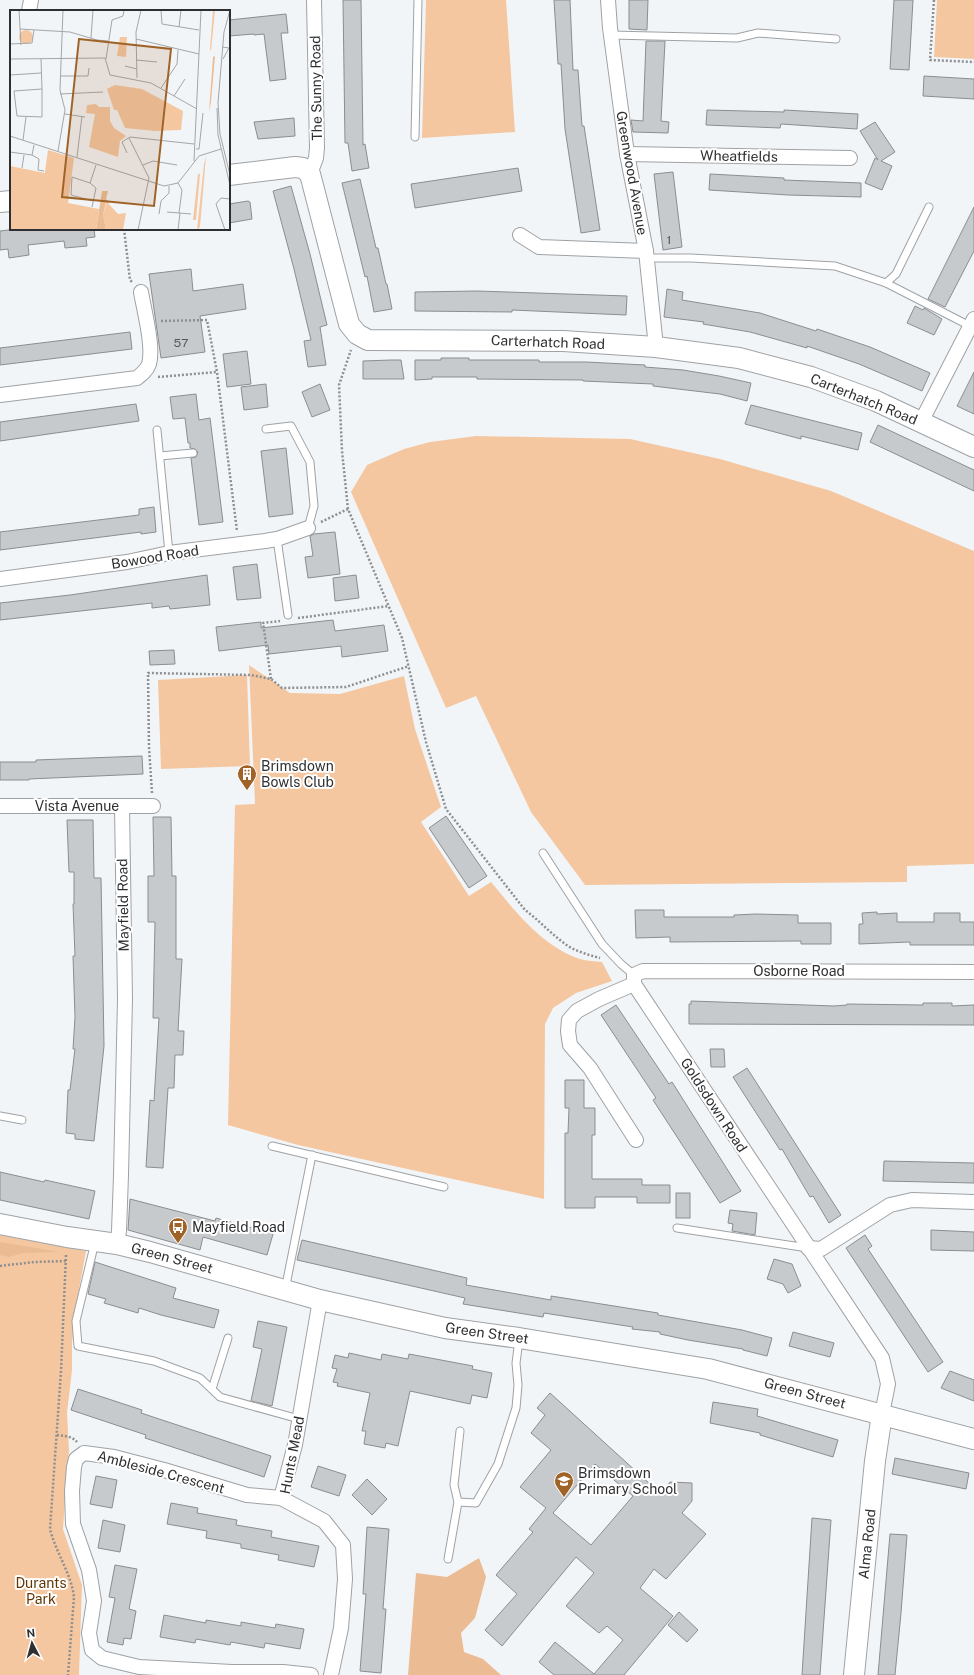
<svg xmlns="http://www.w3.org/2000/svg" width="974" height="1675" viewBox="0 0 974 1675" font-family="'Public Sans',sans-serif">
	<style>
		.green { fill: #f4c7a1 }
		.forest { fill: #ebbc93 }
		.building { fill: #c7cacd; stroke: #8b8d90; fill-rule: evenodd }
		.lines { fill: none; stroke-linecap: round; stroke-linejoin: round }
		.lane-casing { stroke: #9fa2a5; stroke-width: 9 }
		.street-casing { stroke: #9fa2a5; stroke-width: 16 }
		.secondary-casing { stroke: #9fa2a5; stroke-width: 22 }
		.path { stroke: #8d8f91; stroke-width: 2.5; stroke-dasharray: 2 2; stroke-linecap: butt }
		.lane { stroke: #fff; stroke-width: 7 }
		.street { stroke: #fff; stroke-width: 14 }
		.secondary { stroke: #fff; stroke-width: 20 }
		.labels { text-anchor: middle; stroke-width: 4; stroke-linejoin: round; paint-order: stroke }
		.number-label { font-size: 12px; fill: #545658 }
		.street-label { font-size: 14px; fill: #2e2f31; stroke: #fff }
		.poi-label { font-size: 14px; fill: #2e2f31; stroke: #fff; text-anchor: start }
		.park-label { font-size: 14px; fill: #633705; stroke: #fff }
		.inset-road { fill: none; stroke: #a4a6a8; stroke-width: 1 }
		.view { fill: #a06327; fill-opacity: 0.15; stroke: #a06327; stroke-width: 2 }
		.inset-edge { fill: none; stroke: #2e2f31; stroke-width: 2 }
	</style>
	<rect width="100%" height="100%" fill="#f2f5f8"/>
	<g class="green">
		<path d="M426 0H506L515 132 422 138Z"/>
		<path d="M937 0H974V59L934 57Z"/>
		<path d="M476 436 630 439 720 459 831 491 974 551V864L907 866V882L585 885 531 812 476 696 446 708 351 492 367 465 404 449 430 442Z"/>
		<path d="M249 665 290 693 340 694 404 676 415 729 441 807 421 822 469 896 491 882C516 912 542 946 580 959 587 961 595 961 602 962L612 981 576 993 553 1008 545 1024 544 1199 298 1145 228 1125 235 805 255 804Z"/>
		<path d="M247 675 250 766 161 769 158 680Z"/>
		<path d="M0 1235 86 1251 75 1311 72 1344V1370L67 1413 69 1450 63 1529 82 1585 79 1675H0Z"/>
	</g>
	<g class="forest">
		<path d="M0 1242 60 1252 23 1253 9 1257 0 1255Z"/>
		<path d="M479 1558 486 1577 475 1618 461 1633 464 1652 483 1659 501 1675H408L416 1573 447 1577Z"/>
	</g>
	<g class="building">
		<path d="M343 0H361L363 145 365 144 369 168 352 171 348 143H345Z"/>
		<path d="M554 0H570L573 70H578L582 126H584L600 230 581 233 565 129 561 64H558Z"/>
		<path d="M629 0H648L647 30 629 29Z"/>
		<path d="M894 0H913L909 70 890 69Z"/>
		<path d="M286 14 288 33H281L286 79 270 81 264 34 254 35V34L229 36V20Z"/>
		<path d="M646 41H665L661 121 669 122 668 133 633 132 631 120 643 121Z"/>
		<path d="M924 76 974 79V99L923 96Z"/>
		<path d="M707 110 784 112V110L858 114 857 129 781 124 780 128 706 125Z"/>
		<path d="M294 118 295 136 258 139 254 122Z"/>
		<path d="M875 122 895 152 881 161 892 166 882 190 865 183 875 158 878 160 860 131Z"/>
		<path d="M518 168 522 191 415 208 411 184Z"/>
		<path d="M673 172 682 247 663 250 654 174Z"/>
		<path d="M710 174 784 178V180L861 183V197L788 195 709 190Z"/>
		<path d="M360 179 376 248H378L386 284H387L392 309 374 312 367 276 365 277 342 183Z"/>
		<path d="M291 186 310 254 327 325 320 327 326 365 308 367 304 341 311 340 294 269 273 191Z"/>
		<path d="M248 201 250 202 252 219 229 223V204Z"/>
		<path d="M974 207V251L945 307 928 299Z"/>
		<path d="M16 229H94L95 237 86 238 87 246 65 248 64 241 28 245 29 255 9 258 8 249 0 250V231Z"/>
		<path d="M191 269 193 291 243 284 246 309 200 316 205 352 161 358 149 274Z"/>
		<path d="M667 289 683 292 682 300 760 313 816 331 817 329 870 347 930 373 922 391 859 364 807 346V348L750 332 703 324 704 322 664 317Z"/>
		<path d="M477 291 627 296 626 315 512 310V312L415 311V292Z"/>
		<path d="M915 306 923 310 924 308 942 319 934 335 907 323Z"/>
		<path d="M130 332 132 349 0 365V348Z"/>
		<path d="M247 351 251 384 227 387 223 354Z"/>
		<path d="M441 358H469V360H539V362H586L645 365V367L683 370 719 376 751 383 747 401 720 394 653 386V384L583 381V380L477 379V377H432V379L415 380V360H441Z"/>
		<path d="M391 360H401L404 379H363V361Z"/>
		<path d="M974 372V414L957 406Z"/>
		<path d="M266 384 268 407 244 410 241 387Z"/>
		<path d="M320 384 330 410 312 417 302 392Z"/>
		<path d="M196 394 199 420 210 418 223 522 199 525 191 458 196 457 198 452 195 449 190 448V443H188L185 418 173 419 170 397Z"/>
		<path d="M136 404 139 421 0 441V422Z"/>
		<path d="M751 405 862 433 858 450 801 436V439L745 424Z"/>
		<path d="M878 425 974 470V491L870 442Z"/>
		<path d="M286 448 293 514 269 517 261 451Z"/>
		<path d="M154 507 156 532 141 534V532L0 550V532L139 515V509Z"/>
		<path d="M335 532 340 574 308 578 305 557 313 556 310 536 314 534Z"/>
		<path d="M257 564 261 598 237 600 233 567Z"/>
		<path d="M207 575 210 605 170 609 169 606 152 608V603L0 620V603L70 595Z"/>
		<path d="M356 575 359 598 335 601 333 578Z"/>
		<path d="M333 620 335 631 384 625 388 651 342 657 341 646 269 654 268 645 219 651 216 627 261 622V628Z"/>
		<path d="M174 650 175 664 150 665 149 651Z"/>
		<path d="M142 756 143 774 29 779V780H0V762H36V760Z"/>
		<path d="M446 816 487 876 469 888 429 828Z"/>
		<path d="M153 817H171L172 876H176V959H182L178 1031H184L183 1055H175L174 1088H168L163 1168 146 1167 150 1100 154 1101 159 1018H153L155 922H148V876H154Z"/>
		<path d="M67 820H93L94 878H101L104 1046 94 1141 75 1139V1134L66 1133 68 1090H70L75 1049H73L75 1017 73 956H75L73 904H74V872H69Z"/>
		<path d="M635 910H664V917H734V915L756 914 798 915V923H831V944H801V941L670 942V937L636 938Z"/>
		<path d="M877 912V914L897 913V922H934V913H960V922H974V945H910V942L859 944V924H863L862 913Z"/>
		<path d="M691 1001 834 1006 847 1005V1004L923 1005V1003H952V1006L974 1005V1025L689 1024V1004H691Z"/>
		<path d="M616 1005 669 1084 672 1082 741 1191 720 1203 653 1100 656 1098 601 1015Z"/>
		<path d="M710 1049H724L725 1067H711Z"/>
		<path d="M747 1068 841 1215 829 1223 813 1196 810 1197 782 1149 780 1150 733 1077Z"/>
		<path d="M565 1080H584V1108H595V1135H592V1179H642V1185H670V1203H637V1197H595V1208H565V1133H568L569 1108H565Z"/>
		<path d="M884 1161 974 1163V1183L883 1181Z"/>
		<path d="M0 1172 44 1182 45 1180 95 1191 89 1219 0 1200Z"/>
		<rect x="676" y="1193" width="14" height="25"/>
		<path d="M130 1199 215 1221 216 1218 273 1234 267 1255 203 1237 200 1250 128 1230Z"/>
		<path d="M730 1210 757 1213 755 1235 732 1231 733 1224 728 1223Z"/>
		<path d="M931 1230 974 1232V1251L931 1250Z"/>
		<path d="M865 1235 872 1246 868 1249 943 1362 928 1372 846 1248Z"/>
		<path d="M302 1240 467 1278 466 1285 551 1300V1296L658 1313V1315L742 1330 772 1338 767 1356 743 1350V1349L688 1340 660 1334V1332L632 1329 633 1327 544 1313 543 1317 463 1304 465 1298 297 1260Z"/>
		<path d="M774 1259 792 1264 801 1286 788 1293 783 1284 767 1279Z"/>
		<path d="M95 1262 176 1288 173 1298 219 1310 214 1328 161 1315 139 1308 138 1313 104 1303 106 1299 88 1294Z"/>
		<path d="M258 1321 287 1327 272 1406 251 1401 262 1349 253 1347Z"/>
		<path d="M793 1332 834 1343 830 1357 789 1346Z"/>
		<path d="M349 1353 381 1360 382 1354 408 1359 409 1354 473 1366 472 1369 492 1373 487 1398 472 1395 470 1404 410 1391 398 1446 386 1443 385 1448 364 1444 366 1431H362L370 1393 337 1386 338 1383 333 1382 337 1369 332 1368 335 1355 348 1358Z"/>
		<path d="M950 1371 974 1380V1401L941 1388Z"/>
		<path d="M78 1389 142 1410 141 1413 271 1456 264 1477 145 1438 146 1435 71 1410Z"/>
		<path d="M550 1393 661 1494 670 1482 692 1483V1501L682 1513 706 1534 666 1579 654 1569 640 1588 673 1616 624 1675H554L539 1662 555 1642 594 1674 623 1640 607 1626 599 1633 566 1606 594 1573 576 1557 502 1646 485 1630 517 1594 496 1575 533 1532 529 1529 546 1508 520 1487 551 1450 531 1433 545 1415 537 1408ZM595 1464 633 1496 591 1545 553 1513Z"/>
		<path d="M713 1402 758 1409 757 1416 838 1440 833 1457 760 1435V1433L710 1423Z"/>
		<path d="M895 1458 969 1473 966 1489 892 1474Z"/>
		<path d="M318 1466 346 1475 339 1496 311 1487Z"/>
		<path d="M96 1476 117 1480 112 1508 90 1504Z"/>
		<path d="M367 1479 387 1499 372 1515 352 1495Z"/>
		<path d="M171 1503 198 1508 197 1513 237 1520 236 1525 272 1531 271 1537 319 1546 314 1567 278 1560 279 1555 241 1548V1544L206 1538 207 1531 167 1524Z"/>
		<path d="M812 1518 831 1520 820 1675H802Z"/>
		<path d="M103 1520 125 1525 120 1552 98 1548Z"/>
		<path d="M367 1527 389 1529 383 1609H386L381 1673 360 1671 366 1594H363Z"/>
		<path d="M890 1534 907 1535 901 1613 895 1675H878Z"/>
		<path d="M115 1565 137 1569 129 1609 136 1611 131 1639 124 1638 123 1645 107 1642 115 1598 109 1597Z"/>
		<path d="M679 1612 698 1630 687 1642 668 1625Z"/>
		<path d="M164 1615 206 1623V1620L241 1626V1622L275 1628 276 1624 304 1629 300 1649 265 1643 264 1648 231 1642 230 1645 196 1639 195 1643 160 1637Z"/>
	</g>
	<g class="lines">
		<defs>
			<g id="lane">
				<path d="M611 35 737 38 758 33 836 39"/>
				<path d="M415 137 418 0"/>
				<path d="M646 258H691L835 266 886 283 972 327"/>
				<path d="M886 283 896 274 929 207"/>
				<path d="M266 429 291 426 310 462 314 506 308 528"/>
				<path d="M157 430 169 553"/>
				<path d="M160 456 193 453"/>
				<path d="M277 539 288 615"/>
				<path d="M543 853 602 944 621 964 634 975"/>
				<path d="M0 1116 22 1120"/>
				<path d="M272 1146 444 1187"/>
				<path d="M677 1228 808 1248"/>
				<path d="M95 1242 76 1321 78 1346 154 1361 200 1378 220 1397 299 1419"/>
				<path d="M285 1290 312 1155"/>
				<path d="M212 1389 228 1338"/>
				<path d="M458 1502 476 1503 498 1464 516 1408 518 1385 516 1363 519 1340"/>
				<path d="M448 1559 458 1502 454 1485 460 1431"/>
			</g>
			<g id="street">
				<path d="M608 0 610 28 627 154 646 251 656 347"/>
				<path d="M29 11 31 0"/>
				<path d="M627 154 850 158"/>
				<path d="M310 174 316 158 317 148 314 0"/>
				<path d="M520 235 539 247 646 251"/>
				<path d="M0 395 137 378C142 374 147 370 149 364 154 347 144 310 141 292"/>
				<path d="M921 422 974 319"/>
				<path d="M0 579 127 562 169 553 265 541 277 539 308 528"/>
				<path d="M0 806H153"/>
				<path d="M634 984 882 1358 888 1384 882 1414"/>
				<path d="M634 984V975L643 971 974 972"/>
				<path d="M634 984 599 999 577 1011 569 1020 568 1031 570 1045 590 1068 636 1140"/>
				<path d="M117 1244 119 1231 121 1175 125 999 122 806"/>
				<path d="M808 1248 821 1249 890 1205 912 1200 974 1202"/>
				<path d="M320 1300 295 1445 281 1498 324 1521 343 1545 345 1579 341 1628 331 1675"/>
				<path d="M281 1498 247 1495 164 1470 114 1457 84 1453 76 1459 74 1467 72 1491 73 1524 89 1570 94 1601 89 1633 92 1650 102 1658 139 1667 232 1672H283L311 1675"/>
			</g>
			<g id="secondary">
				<path d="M229 175 295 167 303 168 310 174 349 324 357 334 368 340 563 341 656 347 739 358 811 377 876 401 974 447"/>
				<path d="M0 202 11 201"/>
				<path d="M0 1224 67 1237 117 1244 150 1252 320 1300 445 1328 519 1338 708 1369 974 1439"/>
				<path d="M854 1675 875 1461 882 1414"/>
			</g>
		</defs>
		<use href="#lane" class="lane-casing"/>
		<use href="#street" class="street-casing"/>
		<use href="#secondary" class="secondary-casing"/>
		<g class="path">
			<path d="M934 0 930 60 974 62"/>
			<path d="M124 229 130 280 133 283"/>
			<path d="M161 321 207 320 217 372 237 531"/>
			<path d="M158 377 217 372"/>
			<path d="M348 509 342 451 339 385 351 350"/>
			<path d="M321 522 348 509 402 638 426 742 446 809 525 910C540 921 553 936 568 946 578 952 589 955 600 958"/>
			<path d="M298 618 389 606"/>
			<path d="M271 679 263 623 280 621"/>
			<path d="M152 793 149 747 148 673 251 675 271 679 282 688 346 687 409 666"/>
			<path d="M66 1255 61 1371 50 1529C56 1553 71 1573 74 1597L68 1675"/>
			<path d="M0 1266 34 1262 66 1261"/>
			<path d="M57 1435C64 1436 72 1436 77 1442"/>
		</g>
		<use href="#lane" class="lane"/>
		<use href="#street" class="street"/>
		<use href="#secondary" class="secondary"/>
	</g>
	<defs>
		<symbol id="building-pin" viewBox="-11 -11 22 30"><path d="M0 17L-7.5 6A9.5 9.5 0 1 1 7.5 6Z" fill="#a06327" stroke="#fff"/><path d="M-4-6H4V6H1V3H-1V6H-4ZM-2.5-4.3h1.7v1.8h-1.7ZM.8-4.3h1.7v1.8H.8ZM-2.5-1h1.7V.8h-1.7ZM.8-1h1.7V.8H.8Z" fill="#fff"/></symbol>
		<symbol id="bus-pin" viewBox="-11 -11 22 30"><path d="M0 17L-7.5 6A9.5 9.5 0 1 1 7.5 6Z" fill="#a06327" stroke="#fff"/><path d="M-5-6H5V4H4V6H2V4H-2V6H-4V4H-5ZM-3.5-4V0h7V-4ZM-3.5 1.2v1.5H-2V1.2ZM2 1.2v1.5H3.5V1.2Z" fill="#fff"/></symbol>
		<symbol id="school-pin" viewBox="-11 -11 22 30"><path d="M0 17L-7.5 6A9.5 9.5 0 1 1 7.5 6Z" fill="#a06327" stroke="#fff"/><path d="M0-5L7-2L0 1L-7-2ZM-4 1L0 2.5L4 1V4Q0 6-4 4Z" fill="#fff"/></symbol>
	</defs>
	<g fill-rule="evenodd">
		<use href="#building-pin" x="236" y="763" width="22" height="30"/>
		<use href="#bus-pin" x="167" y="1216" width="22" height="30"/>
		<use href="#school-pin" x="553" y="1470" width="22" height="30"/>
	</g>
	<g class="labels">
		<g class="number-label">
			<text x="669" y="244">1</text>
			<text x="181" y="347">57</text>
		</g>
		<g class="street-label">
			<text transform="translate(316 88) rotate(-91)" y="5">The Sunny Road</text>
			<text transform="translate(739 156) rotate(1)" y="5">Wheatfields</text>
			<text transform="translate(632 173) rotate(80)" y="5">Greenwood Avenue</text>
			<text transform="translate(548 342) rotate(2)" y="5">Carterhatch Road</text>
			<text transform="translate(864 399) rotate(22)" y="5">Carterhatch Road</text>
			<text transform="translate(155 557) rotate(-9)" y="5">Bowood Road</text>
			<text x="77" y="811">Vista Avenue</text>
			<text transform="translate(123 905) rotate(-91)" y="5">Mayfield Road</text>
			<text x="799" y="976">Osborne Road</text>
			<text transform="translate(714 1105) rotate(57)" y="5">Goldsdown Road</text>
			<text transform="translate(172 1258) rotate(15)" y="5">Green Street</text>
			<text transform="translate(487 1333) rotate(8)" y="5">Green Street</text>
			<text transform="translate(805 1393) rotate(15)" y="5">Green Street</text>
			<text transform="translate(292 1455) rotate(-79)" y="5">Hunts Mead</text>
			<text transform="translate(161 1472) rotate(15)" y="5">Ambleside Crescent</text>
			<text transform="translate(867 1544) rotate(-84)" y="5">Alma Road</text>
		</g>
		<g class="poi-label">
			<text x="261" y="771">Brimsdown<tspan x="261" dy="16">Bowls Club</tspan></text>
			<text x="192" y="1232">Mayfield Road</text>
			<text x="578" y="1478">Brimsdown<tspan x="578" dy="16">Primary School</tspan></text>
		</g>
		<g class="park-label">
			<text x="41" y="1588">Durants<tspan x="41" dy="16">Park</tspan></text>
		</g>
	</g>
	<g transform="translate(10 10)">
		<rect width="220" height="220" fill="#f2f5f8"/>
		<path d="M203 0H205L201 41 200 39ZM9 27a7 7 0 1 1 14 0a7 7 0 1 1-14 0ZM110 27H117L116 47 107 46ZM105 75 132 79 173 101 171 120 145 121 115 118 107 100H104L97 79ZM86 94 89 97H100V111L104 118 116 126 110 131 108 147 79 137 85 104 76 103 77 95ZM38 140 64 148 58 193 89 199 86 220H0V156L35 163 34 169ZM196 146 190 217 187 220 194 154ZM188 164H190L186 210H183ZM97 192 108 204 116 203 113 220H96L93 204Z" fill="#f4c7a1"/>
		<path d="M205 46 201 92 199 102 203 47ZM92 181H98L96 189 100 193H96L93 204 96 220H86Z" fill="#ebbc93"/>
		<path class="inset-road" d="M9 0 11 35M151 0 152 14 189 20M220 0 214 22 208 93 210 124 220 165M169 17 171 0M10 19 60 22 87 30 98 31M81 28 83 0M126 29 189 44M0 34 22 33 24 20M212 37 219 38 213 49M0 49 95 48 100 65 141 73 187 99M31 49 32 79V107L7 106 4 81 32 79M96 49 102 10 113 6 114 0M126 50 147 52M115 56 127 59M0 65 31 63M50 66H78L79 58M127 68 126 22 131 0M151 78 167 54 168 40M50 84 93 82M164 86 175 69M207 98 208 125 220 175M55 104 75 107M0 126 154 176 168 173 189 146 211 139M119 128 139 168 128 220M13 130 16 107M186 139H189L193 103M48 141 55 100 50 80 53 0M0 142 22 145 24 135M117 143 112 132 120 127 184 134M22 145 29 149 28 160 34 161M67 147 72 106M184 151 191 0M133 155 143 151 167 155M12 158 14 145M80 173 62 167 61 185 83 191M168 173 172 180 169 203M82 197 86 178 80 173 86 155M157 202 181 204M149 204 151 191 159 183V176M168 220 170 203M215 220 206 194 211 188 220 189"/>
		<path class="view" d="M69 29 161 39 144 196 52 187Z"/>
		<rect width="220" height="220" class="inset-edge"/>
	</g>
	<g transform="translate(32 1643) rotate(354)" stroke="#ffffff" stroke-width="3" paint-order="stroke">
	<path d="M0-3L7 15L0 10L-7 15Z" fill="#2e2f31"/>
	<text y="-6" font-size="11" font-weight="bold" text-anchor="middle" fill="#2e2f31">N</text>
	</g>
</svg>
